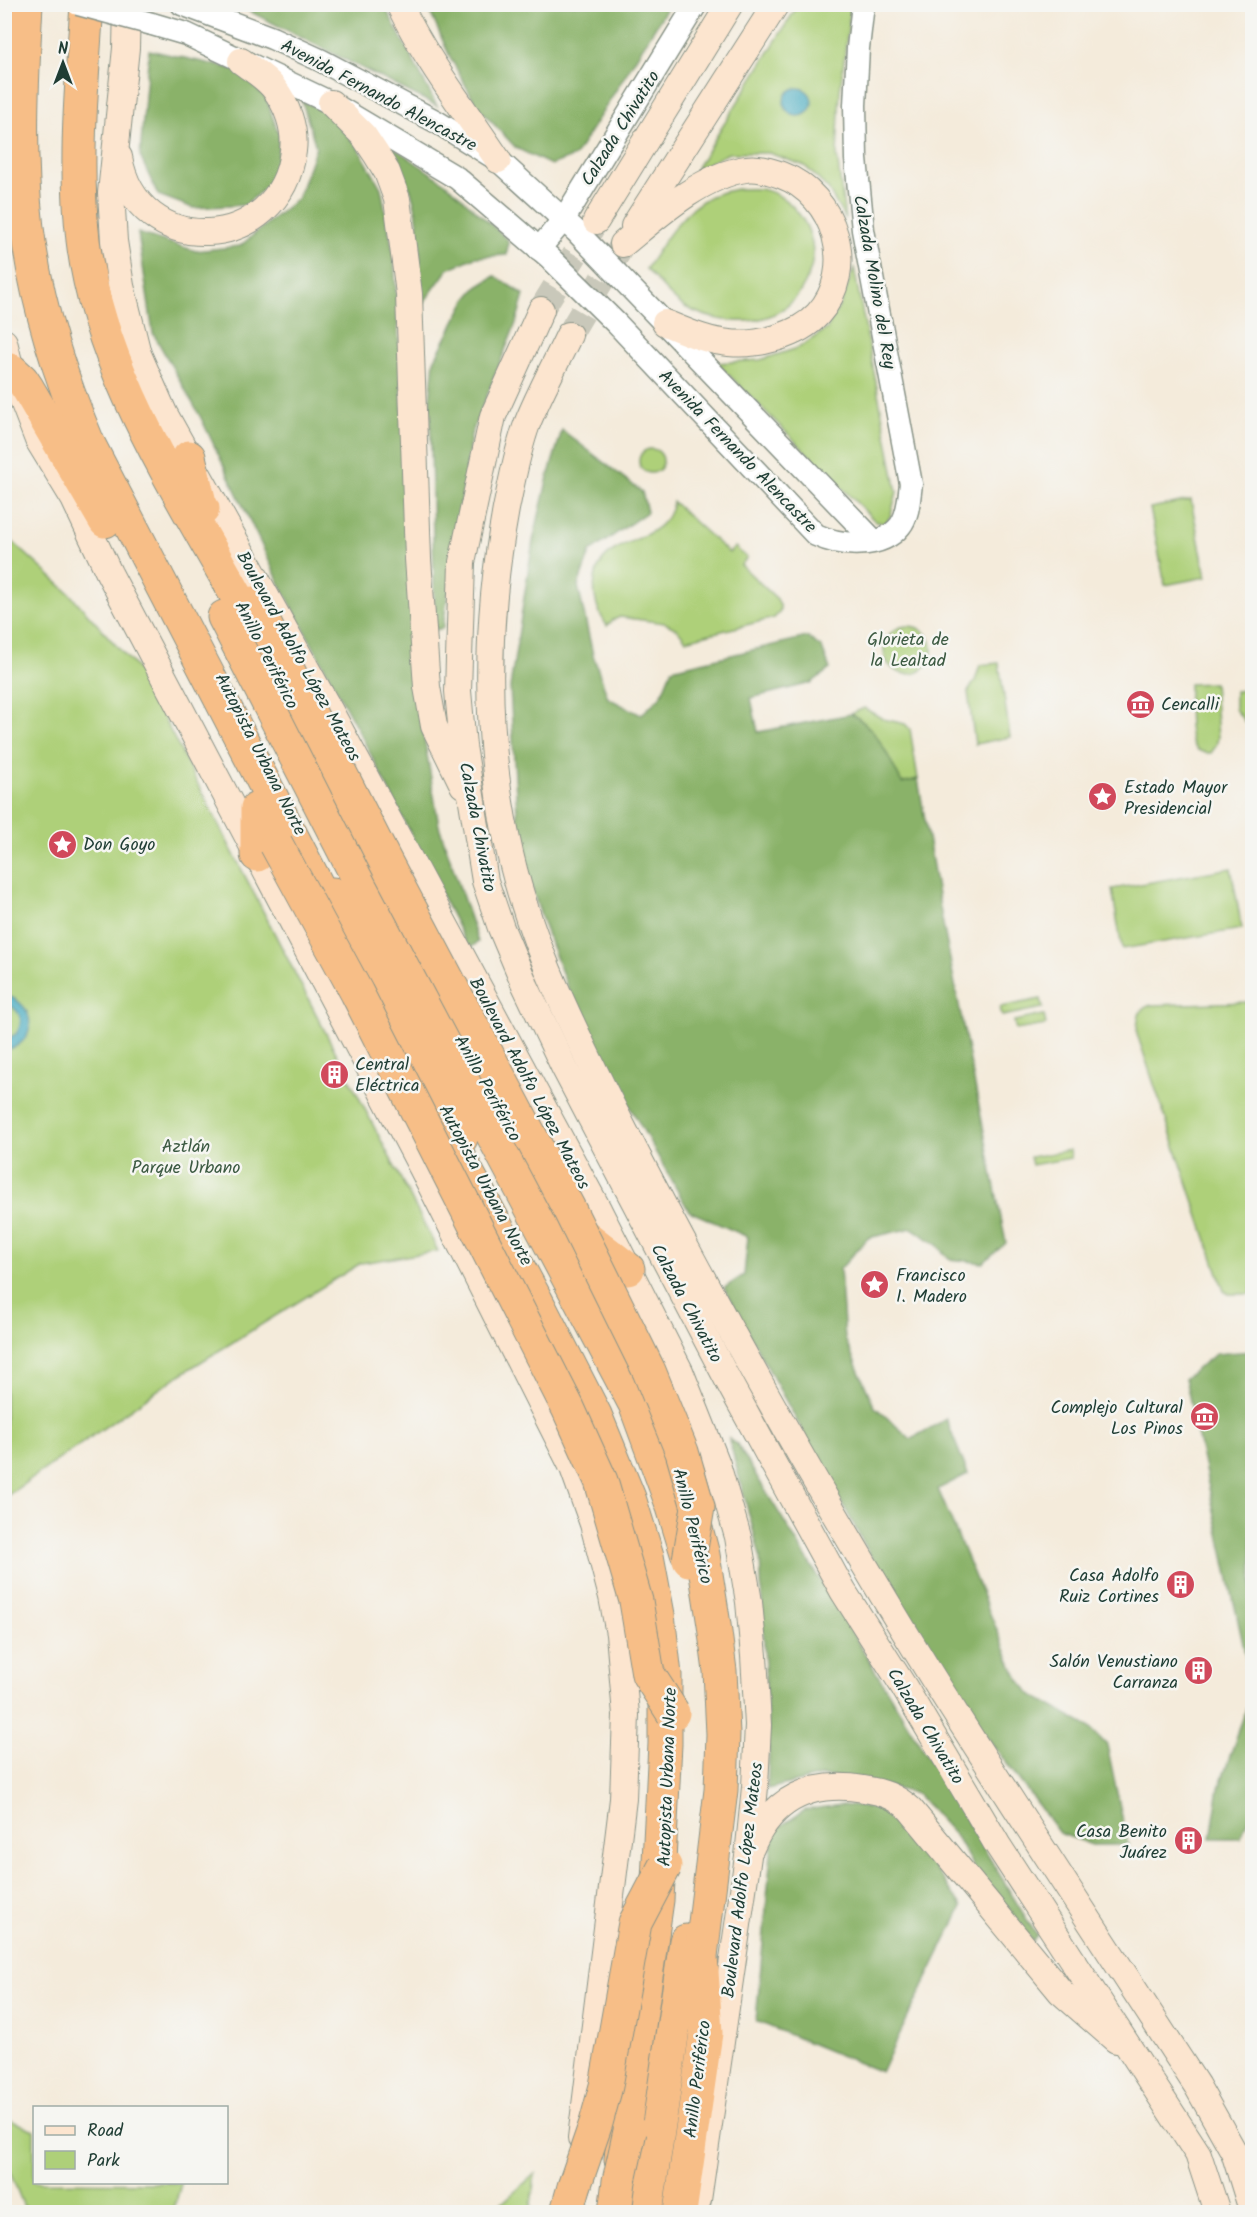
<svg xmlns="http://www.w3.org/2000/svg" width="1257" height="2217" viewBox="0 0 1257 2217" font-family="Kalam,sans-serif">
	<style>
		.green { fill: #aed079; stroke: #668656; stroke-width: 1.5 }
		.forest { fill: #8ab269; stroke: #54784e; stroke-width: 1.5 }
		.water { fill: #3fa8bf; stroke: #2f727a; stroke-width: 1.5 }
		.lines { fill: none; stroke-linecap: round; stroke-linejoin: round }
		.secondary-tunnel { stroke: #c9c8ba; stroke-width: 26; stroke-dasharray: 26 13; stroke-linecap: butt }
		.tertiary-casing { stroke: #8a9488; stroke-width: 25 }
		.secondary-casing { stroke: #8a9488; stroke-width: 28 }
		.motorway-casing { stroke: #8a9488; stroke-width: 35 }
		.tertiary { stroke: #fff; stroke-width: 22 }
		.secondary { stroke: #fce5cf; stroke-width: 26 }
		.motorway { stroke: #f7be87; stroke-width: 33 }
		.tertiary-bridge-casing { stroke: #8a9488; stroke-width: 25; stroke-linecap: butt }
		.motorway-bridge-casing { stroke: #8a9488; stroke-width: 35; stroke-linecap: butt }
		.tertiary-bridge { stroke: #fff; stroke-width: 22 }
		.motorway-bridge { stroke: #f7be87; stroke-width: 33 }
		.labels { text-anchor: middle; stroke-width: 5; stroke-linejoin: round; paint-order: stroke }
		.street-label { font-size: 18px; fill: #1f3d34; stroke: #f6f6f2 }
		.park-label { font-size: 18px; fill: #3c5a42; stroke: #f6f6f2 }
		.poi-label { font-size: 18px; fill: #1f3d34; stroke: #f6f6f2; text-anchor: start }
	</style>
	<rect width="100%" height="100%" fill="#f6f6f2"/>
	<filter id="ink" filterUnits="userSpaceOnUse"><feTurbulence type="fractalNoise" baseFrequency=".0167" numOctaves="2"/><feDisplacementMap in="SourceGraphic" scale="12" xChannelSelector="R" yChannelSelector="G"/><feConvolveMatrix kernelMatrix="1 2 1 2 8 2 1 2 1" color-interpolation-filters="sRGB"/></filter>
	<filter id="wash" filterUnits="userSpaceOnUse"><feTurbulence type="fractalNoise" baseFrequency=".008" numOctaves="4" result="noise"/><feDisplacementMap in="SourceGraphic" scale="24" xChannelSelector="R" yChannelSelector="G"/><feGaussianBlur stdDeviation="1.35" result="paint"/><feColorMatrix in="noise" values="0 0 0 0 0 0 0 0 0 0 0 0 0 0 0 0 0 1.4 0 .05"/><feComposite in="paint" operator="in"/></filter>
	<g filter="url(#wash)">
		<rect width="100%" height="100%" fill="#f4ebdb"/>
		<g class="green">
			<path d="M798 5H851L840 91 837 155 845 219 828 189 805 166 769 153H729L696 169Z"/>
			<path d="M738 189C746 189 757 188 765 190 778 193 791 203 799 214 812 231 817 253 809 274 789 328 731 331 685 307 672 300 657 280 646 269 664 242 681 211 711 196 719 192 729 191 738 189Z"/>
			<path d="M854 268 897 492 890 517 885 523 876 522 717 363 760 360 798 348 827 329 842 301Z"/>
			<circle cx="651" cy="461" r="12"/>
			<path d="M1191 500 1206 577 1165 585 1150 508Z"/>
			<path d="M673 502 729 553 735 547 747 558 741 565 777 599 780 605V612L774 618 686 640 677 629 665 623 620 617 613 620 607 626C591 602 586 567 616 549 639 536 668 532 673 502Z"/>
			<path d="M4 534 68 592 140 672 438 1251 361 1263 178 1376 5 1497Z"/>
			<circle cx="908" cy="650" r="24"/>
			<path d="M999 663 1010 737 975 744 968 692 975 681 980 665Z"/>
			<path d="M1214 683 1218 738 1216 746 1211 753C1204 753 1198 752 1194 746 1186 733 1189 699 1189 684Z"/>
			<path d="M1252 690V722H1245L1235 709V691Z"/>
			<path d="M864 708 883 719 905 724 910 729 918 779 902 783C888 757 878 728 851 714Z"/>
			<path d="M1231 868 1242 929 1122 949 1112 889Z"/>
			<path d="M1041 999 1043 1008 1002 1016 1000 1007Z"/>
			<path d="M1252 1002V1294H1229L1224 1291 1137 1034C1138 1020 1136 1010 1151 1005Z"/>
			<path d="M1044 1015 1046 1025 1016 1030 1014 1021Z"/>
			<path d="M1070 1150 1071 1158 1032 1165 1030 1157Z"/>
			<path d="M5 2118 34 2130V2182L178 2183 181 2184 173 2212H26L5 2160Z"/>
			<path d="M535 2174 530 2212H492Z"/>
		</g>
		<g class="forest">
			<path d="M264 4 384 5 437 106 243 8Z"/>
			<path d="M427 5H669L575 156 551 165 516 148 477 106 450 57Z"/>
			<path d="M149 50 238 70 266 98 279 135 276 178 245 205 193 208 158 195 140 156Z"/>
			<path d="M302 101 327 112 356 144 381 188 394 256 419 707 439 826 478 942 469 949 364 741 281 586 201 418 153 333 138 233 196 251 240 246 298 198 316 147Z"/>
			<path d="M393 147 448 185 508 240 507 255 475 257 448 269 422 305C418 265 424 221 408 183 403 172 395 161 388 151Z"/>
			<path d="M495 276 524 295 516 323 471 435 443 628 435 630 430 400 434 361 466 300 477 287Z"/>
			<path d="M562 430 642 492 647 512 590 552 578 586 593 655 608 698 641 715 661 696 672 669 807 637 822 648 830 669 811 683 751 698 758 732 851 714C878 728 888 757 902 783L918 779 942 919 1006 1243 983 1263 949 1259 937 1245 912 1228 868 1238 840 1269 845 1339 874 1406 911 1439 946 1419 968 1474 938 1489 1014 1671 1029 1693 1089 1727 1107 1745 1128 1845H1092L1059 1833 959 1700 889 1589 724 1288 744 1275 748 1237 689 1211 578 1015 545 928 519 849 510 687 533 541 548 477Z"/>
			<path d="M1252 1351V1685L1185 1378 1216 1354Z"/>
			<path d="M729 1439 737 1444 1037 1936 1033 1941 981 1881 957 1838 917 1794 859 1779 821 1776 767 1789 769 1755 760 1556Z"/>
			<path d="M1252 1692V1810L1240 1838H1211L1219 1788Z"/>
			<path d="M841 1805 881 1809 905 1825 962 1907 881 2072 756 2021 773 1831 805 1810Z"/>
		</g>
		<g class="water">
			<circle cx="798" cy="102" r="14"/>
			<path d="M5 995C38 1004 38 1044 5 1050V1040L16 1034C25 1021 20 1008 5 1004Z"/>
		</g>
	</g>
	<g filter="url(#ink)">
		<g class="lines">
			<g class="secondary-tunnel">
				<path d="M541 310 596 221"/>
				<path d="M569 335 623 244"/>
			</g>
			<defs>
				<g id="tertiary">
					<path d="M182 4 272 38 320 60 437 122 498 160 576 231 874 541"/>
					<path d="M152 24 186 34 331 103 457 178 549 257 617 324 816 535C840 546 881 550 900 526 909 515 909 497 911 484L863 230 856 159 855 105 858 48 863 4"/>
					<path d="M539 249 564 219 696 4"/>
				</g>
				<g id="secondary">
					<path d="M127 4 126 48 111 193 114 241 121 286 138 354 164 413 330 711 599 1211 680 1371 717 1464 738 1537 749 1602 754 1656 758 1725 755 1787 748 1856 698 2200"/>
					<path d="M399 4C426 60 464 109 498 160"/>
					<path d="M331 103 364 136 376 154 387 172 397 199 409 294 418 559 427 687 434 726 463 785"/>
					<path d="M119 157C137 262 281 254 293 151 296 129 287 104 273 87 264 76 251 69 241 61"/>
					<path d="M596 221 730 4"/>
					<path d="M634 226 776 4"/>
					<path d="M623 244C656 217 702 175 746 169 758 167 770 171 781 175 836 195 858 270 818 314 798 336 757 346 729 343 706 341 685 331 665 323"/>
					<path d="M541 310 493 416 462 562 458 691 463 746 485 881 501 928 525 985 564 1067 732 1388 843 1591 904 1687 997 1844 1198 2154 1217 2212"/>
					<path d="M569 335C555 365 539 394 527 424 517 451 512 481 506 509 486 618 484 732 507 840 526 931 565 1012 606 1094 634 1150 663 1205 692 1259 768 1400 847 1539 931 1675 1018 1813 1108 1949 1197 2086L1234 2152 1252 2210"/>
					<path d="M4 342 11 370 38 440 74 499 109 573 422 1168 573 1468 593 1524 612 1597 619 1634 626 1715 623 1799 581 2138"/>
					<path d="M751 1848C772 1798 813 1780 864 1789 882 1792 896 1796 910 1809L1061 1992 1116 2040"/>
				</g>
				<g id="motorway">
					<path d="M26 4C22 79 18 154 27 228 36 302 59 374 88 443L335 920"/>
					<path d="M87 4C82 83 74 162 83 240 100 384 195 513 260 639"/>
					<path d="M11 370 22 380 28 389 105 521"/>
					<path d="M189 457 200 503 203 509"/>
					<path d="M224 617 397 954 635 1404 673 1507 687 1553"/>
					<path d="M257 855V808"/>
					<path d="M333 894 461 1138"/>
					<path d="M439 1120 536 1300 595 1415 629 1498 647 1556 658 1615 665 1675V1744L657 1900 624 2130 621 2159"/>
					<path d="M575 1228 628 1269"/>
					<path d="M567 2212 574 2187"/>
					<path d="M646 2212 686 1941"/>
					<path d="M680 2212 706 2033 701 1956 721 1790 723 1734 720 1671 714 1625 703 1555 694 1521"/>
				</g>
			</defs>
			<use href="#tertiary" class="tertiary-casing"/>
			<use href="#secondary" class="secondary-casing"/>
			<use href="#motorway" class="motorway-casing"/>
			<use href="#tertiary" class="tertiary"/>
			<use href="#secondary" class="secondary"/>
			<use href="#motorway" class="motorway"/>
			<defs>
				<path id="tertiary-bridge" d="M78 4 152 24"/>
				<g id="motorway-bridge">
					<path d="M254 603 384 859 569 1209 649 1371 682 1452 698 1507 689 1560"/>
					<path d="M276 844 357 993 568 1408 601 1481 636 1601 648 1674 673 1713"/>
					<path d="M574 2187 596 2123 606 2086 635 1923 665 1866"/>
					<path d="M615 2212 619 2181 630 2131"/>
				</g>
			</defs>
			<use href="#tertiary-bridge" class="tertiary-bridge-casing"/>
			<use href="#motorway-bridge" class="motorway-bridge-casing"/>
			<use href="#tertiary-bridge" class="tertiary-bridge"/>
			<use href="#motorway-bridge" class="motorway-bridge"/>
		</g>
	</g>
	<defs>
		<symbol id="museum-disc" viewBox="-11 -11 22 22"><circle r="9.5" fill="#d1495b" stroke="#f6f6f2"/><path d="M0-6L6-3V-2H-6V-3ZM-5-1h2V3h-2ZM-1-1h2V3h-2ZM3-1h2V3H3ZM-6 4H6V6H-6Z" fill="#fff"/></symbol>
		<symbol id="sight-disc" viewBox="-11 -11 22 22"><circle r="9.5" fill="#d1495b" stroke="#f6f6f2"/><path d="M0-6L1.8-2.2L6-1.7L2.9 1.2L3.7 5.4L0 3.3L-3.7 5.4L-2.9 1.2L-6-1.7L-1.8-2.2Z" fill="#fff"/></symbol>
		<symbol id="building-disc" viewBox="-11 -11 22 22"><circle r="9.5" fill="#d1495b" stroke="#f6f6f2"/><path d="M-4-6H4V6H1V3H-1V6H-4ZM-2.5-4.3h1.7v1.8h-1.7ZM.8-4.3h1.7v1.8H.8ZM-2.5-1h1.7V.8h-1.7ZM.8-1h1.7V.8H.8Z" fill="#fff"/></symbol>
	</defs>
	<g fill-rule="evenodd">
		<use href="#museum-disc" x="1124" y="688" width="33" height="33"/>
		<use href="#sight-disc" x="1086" y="780" width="33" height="33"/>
		<use href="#sight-disc" x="46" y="828" width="33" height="33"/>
		<use href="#building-disc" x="318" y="1058" width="33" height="33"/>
		<use href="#sight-disc" x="858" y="1268" width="33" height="33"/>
		<use href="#museum-disc" x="1188" y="1400" width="33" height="33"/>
		<use href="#building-disc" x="1164" y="1568" width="33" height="33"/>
		<use href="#building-disc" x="1182" y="1654" width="33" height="33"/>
		<use href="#building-disc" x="1172" y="1824" width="33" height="33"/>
	</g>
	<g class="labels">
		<g class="street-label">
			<text transform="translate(379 95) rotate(28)" y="6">Avenida Fernando Alencastre</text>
			<text transform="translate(620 128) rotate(-58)" y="6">Calzada Chivatito</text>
			<text transform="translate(875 282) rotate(80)" y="6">Calzada Molino del Rey</text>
			<text transform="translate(738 451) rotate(46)" y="6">Avenida Fernando Alencastre</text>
			<text transform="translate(267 655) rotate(63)" y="6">Anillo Periférico</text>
			<text transform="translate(299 656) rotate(61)" y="6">Boulevard Adolfo López Mateos</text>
			<text transform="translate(261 754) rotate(63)" y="6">Autopista Urbana Norte</text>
			<text transform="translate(478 827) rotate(79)" y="6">Calzada Chivatito</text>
			<text transform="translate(530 1083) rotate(62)" y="6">Boulevard Adolfo López Mateos</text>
			<text transform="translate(488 1088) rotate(61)" y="6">Anillo Periférico</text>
			<text transform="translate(486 1185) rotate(62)" y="6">Autopista Urbana Norte</text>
			<text transform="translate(687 1303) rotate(62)" y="6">Calzada Chivatito</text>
			<text transform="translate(693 1526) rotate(76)" y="6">Anillo Periférico</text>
			<text transform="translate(926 1726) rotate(59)" y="6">Calzada Chivatito</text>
			<text transform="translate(667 1777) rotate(-88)" y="6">Autopista Urbana Norte</text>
			<text transform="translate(742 1880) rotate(-83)" y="6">Boulevard Adolfo López Mateos</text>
			<text transform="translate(697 2079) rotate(-83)" y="6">Anillo Periférico</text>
		</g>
		<g class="park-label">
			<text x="908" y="645">Glorieta de<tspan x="908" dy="21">la Lealtad</tspan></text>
			<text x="186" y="1152">Aztlán<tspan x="186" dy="21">Parque Urbano</tspan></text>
		</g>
		<g class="poi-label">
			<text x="1161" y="710">Cencalli</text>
			<text x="1124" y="793">Estado Mayor<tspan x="1124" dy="21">Presidencial</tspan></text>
			<text x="83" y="850">Don Goyo</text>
			<text x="355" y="1070">Central<tspan x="355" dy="21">Eléctrica</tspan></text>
			<text x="896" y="1281">Francisco<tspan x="896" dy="21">I. Madero</tspan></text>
			<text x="1183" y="1413" text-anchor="end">Complejo Cultural<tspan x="1183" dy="21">Los Pinos</tspan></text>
			<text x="1159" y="1581" text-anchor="end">Casa Adolfo<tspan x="1159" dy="21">Ruiz Cortines</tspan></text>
			<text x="1178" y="1667" text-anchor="end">Salón Venustiano<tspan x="1178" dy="21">Carranza</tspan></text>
			<text x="1167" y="1837" text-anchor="end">Casa Benito<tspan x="1167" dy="21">Juárez</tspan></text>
		</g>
	</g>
	<rect width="1257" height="2217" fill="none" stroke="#f6f6f2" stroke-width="24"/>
	<rect x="33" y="2106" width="195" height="78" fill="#f6f6f2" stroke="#a0aca6" stroke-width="1.5"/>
	<rect x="45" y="2126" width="30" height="9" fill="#fce5cf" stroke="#a0aca6" stroke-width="1.5"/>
	<text x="87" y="2136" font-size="18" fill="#1f3d34">Road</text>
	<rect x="45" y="2151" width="30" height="18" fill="#aed079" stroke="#a0aca6" stroke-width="1.5"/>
	<text x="87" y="2166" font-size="18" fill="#1f3d34">Park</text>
	<g transform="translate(63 63)" stroke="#f6f6f2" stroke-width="4.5" paint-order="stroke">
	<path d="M0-4.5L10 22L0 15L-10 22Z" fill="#1f3d34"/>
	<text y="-9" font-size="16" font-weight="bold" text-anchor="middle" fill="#1f3d34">N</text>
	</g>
</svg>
